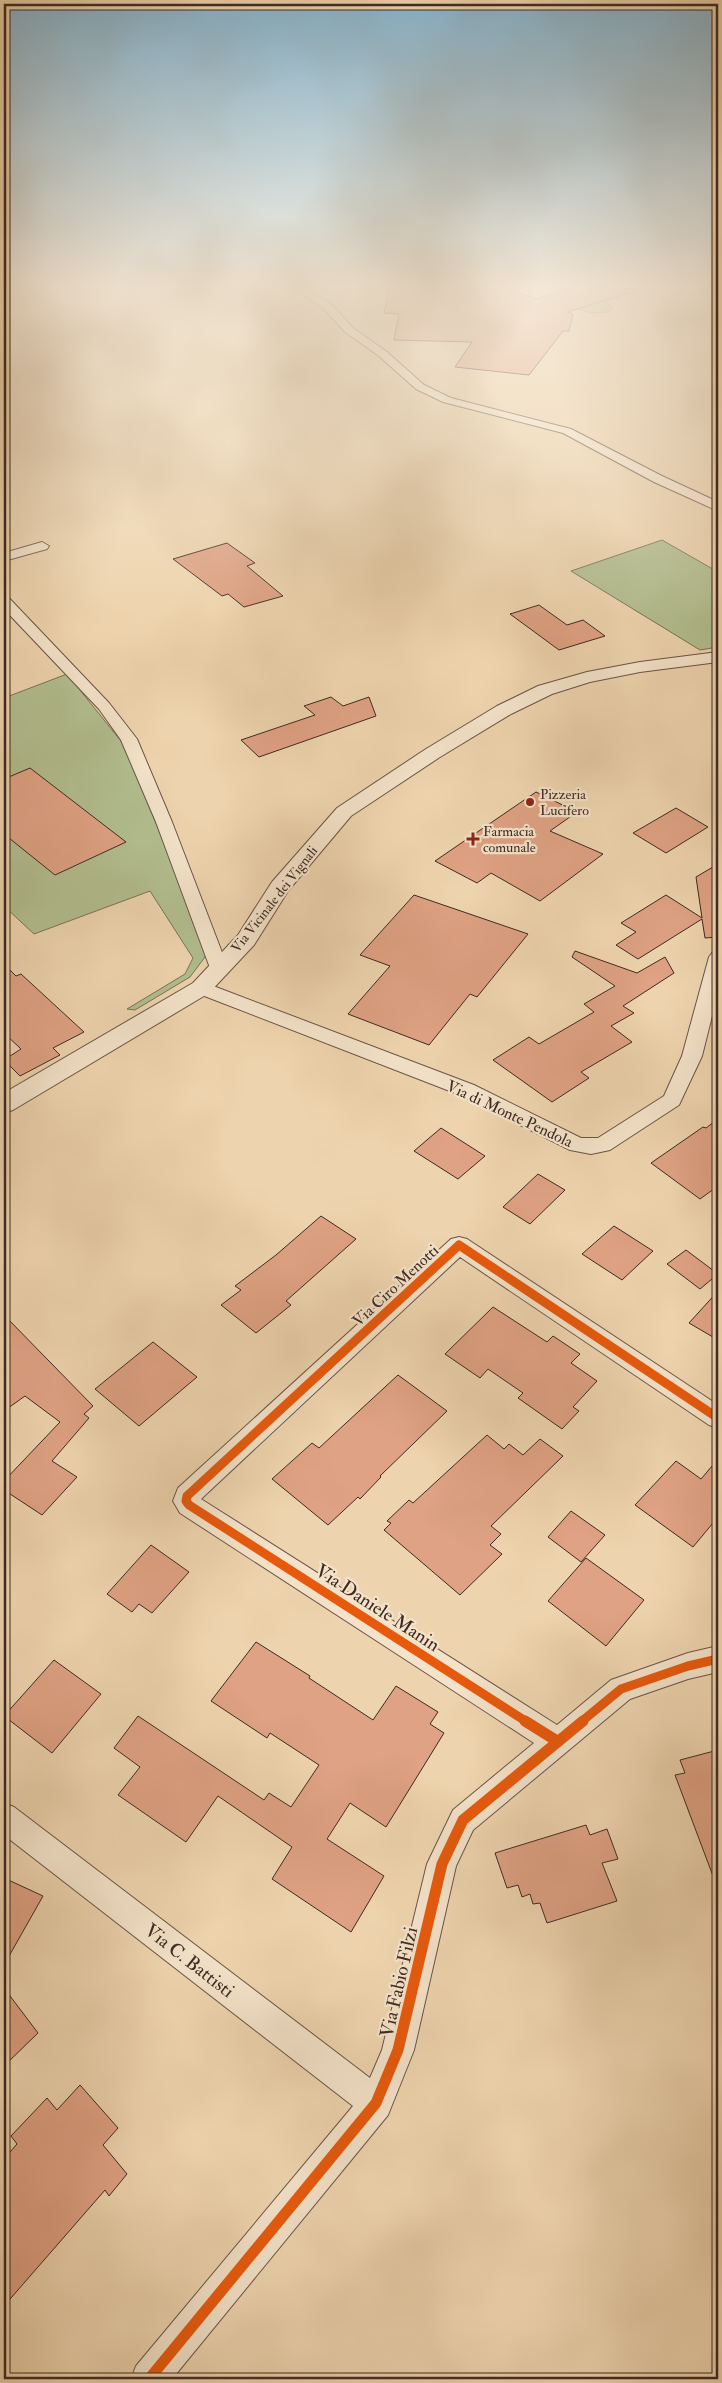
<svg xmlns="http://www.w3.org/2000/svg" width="722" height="2383" viewBox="0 0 722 2383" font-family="'IM FELL Double Pica',serif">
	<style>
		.green { fill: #b2be8f; stroke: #787458 }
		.building { fill: #dfa284; stroke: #3e2a22 }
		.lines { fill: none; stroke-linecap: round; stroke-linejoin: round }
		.minor-casing { stroke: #6a5445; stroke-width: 2 }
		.tertiary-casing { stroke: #6a5445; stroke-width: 2 }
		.minor { fill: #f4e3ca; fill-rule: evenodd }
		.tertiary { fill: #f4e3ca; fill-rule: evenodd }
		.cycleway-far1-casing { stroke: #f4e3ca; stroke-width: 12 }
		.cycleway-casing { stroke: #f4e3ca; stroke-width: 14 }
		.cycleway-far1 { stroke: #e8590c; stroke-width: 9 }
		.cycleway { stroke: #e8590c; stroke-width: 11 }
		.poi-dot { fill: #8f2418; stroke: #f4e3ca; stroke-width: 2 }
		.labels { text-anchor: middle; stroke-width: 4.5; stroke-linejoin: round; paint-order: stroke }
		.far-poi-label { font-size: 14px; fill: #3e2a22; stroke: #f4e3ca; text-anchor: start }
		.far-street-label { font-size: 14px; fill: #3e2a22; stroke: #f4e3ca }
		.street-label { font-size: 16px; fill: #3e2a22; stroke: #f4e3ca }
		.near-street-label { font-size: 19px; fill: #3e2a22; stroke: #f4e3ca }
	</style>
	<rect width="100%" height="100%" fill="#eed4ae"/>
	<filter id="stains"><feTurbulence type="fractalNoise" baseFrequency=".004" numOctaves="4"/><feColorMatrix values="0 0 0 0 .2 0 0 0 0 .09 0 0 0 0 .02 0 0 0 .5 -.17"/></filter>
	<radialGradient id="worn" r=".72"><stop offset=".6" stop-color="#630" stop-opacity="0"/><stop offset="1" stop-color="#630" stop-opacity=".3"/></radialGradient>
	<g class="green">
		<path d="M582 294 608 303 612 308 609 312 590 313 556 300Z"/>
		<path d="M662 540 718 572V647L700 650 571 571Z"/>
		<path d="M67 674 125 746 208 953 190 977 135 1010 127 1009 185 974 193 958 150 891 34 934 4 906V698Z"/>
	</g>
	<g class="building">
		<path d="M390 286H502L536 299 578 286H635L636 291 567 312 573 314 569 331H563L529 375 455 367 472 342 394 340 399 314 384 313Z"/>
		<path d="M227 543 255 563 247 566 283 596 244 607 228 594 222 596 173 559Z"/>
		<path d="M539 605 567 625 583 620 605 636 559 650 510 614Z"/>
		<path d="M331 697 343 706 369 697 376 716 259 757 241 740 315 715 304 706Z"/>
		<path d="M30 768 126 842 55 875 4 834V779Z"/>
		<path d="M536 792 577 812 550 831 603 854 540 901 491 873 477 883 435 861Z"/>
		<path d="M676 808 708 827 666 853 633 833Z"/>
		<path d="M718 864V937L705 938 702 919 638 959 616 945 636 932 621 923 666 895 702 918 696 877Z"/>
		<path d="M414 895 528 934 477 997 470 994 429 1045 348 1014 390 966 360 955Z"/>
		<path d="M575 951 637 973 665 957 674 973 623 1006 634 1013 611 1026 632 1042 581 1072 589 1078 552 1102 493 1060 529 1037 539 1044 594 1012 584 1004 615 986 572 957Z"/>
		<path d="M4 964 16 976 21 974 84 1032 53 1048 60 1055 20 1076 4 1060 21 1049 4 1033Z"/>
		<path d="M718 1119V1186L700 1199 651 1163 703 1127 706 1128Z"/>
		<path d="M441 1128 485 1156 458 1179 414 1151Z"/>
		<path d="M538 1174 565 1190 530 1224 503 1207Z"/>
		<path d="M321 1216 356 1239 286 1301 291 1305 256 1333 221 1305 241 1290 235 1286 276 1255Z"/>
		<path d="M614 1226 653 1251 622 1280 582 1254Z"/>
		<path d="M686 1250 718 1274 700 1289 667 1264Z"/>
		<path d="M718 1291V1340L689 1323Z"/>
		<path d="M493 1307 547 1342 553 1336 580 1354 571 1363 597 1381 573 1407 579 1411 562 1429 518 1398 523 1393 488 1369 480 1378 445 1354Z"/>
		<path d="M4 1315 93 1406 84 1414 89 1418 52 1461 77 1477 42 1515 4 1490V1481L60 1422 25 1396 4 1411Z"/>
		<path d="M153 1342 197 1377 139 1426 95 1389Z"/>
		<path d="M398 1375 447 1411 380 1476 381 1477 360 1499 358 1497 328 1525 272 1479 312 1443 319 1448Z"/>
		<path d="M487 1435 504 1449 509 1444 523 1455 540 1439 563 1456 491 1526 501 1534 490 1545 502 1554 460 1595 384 1530 391 1523 387 1521 409 1500 413 1503Z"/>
		<path d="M718 1459V1517L693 1547 635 1505 676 1461 701 1479Z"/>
		<path d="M571 1511 605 1535 581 1562 548 1537Z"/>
		<path d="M151 1545 189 1572 152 1613 139 1604 132 1612 107 1594Z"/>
		<path d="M586 1558 644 1600 606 1646 548 1601Z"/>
		<path d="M256 1642 310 1676 309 1678 373 1720 396 1686 438 1712 430 1724 444 1733 386 1827 350 1803 327 1839 384 1876 351 1932 272 1879 292 1847 218 1796 186 1842 118 1795 140 1767 114 1748 138 1716 264 1800 269 1793 291 1807 319 1765 270 1733 267 1738 211 1701Z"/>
		<path d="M54 1660 101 1694 52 1753 4 1716Z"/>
		<path d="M718 1750V1884H716L675 1775 685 1773 680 1760Z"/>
		<path d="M586 1825 590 1835 607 1829 618 1859 602 1863 617 1901 547 1923 540 1903 533 1904 530 1894 522 1897 518 1885 507 1888 495 1853Z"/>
		<path d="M4 1878 43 1896 4 1965Z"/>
		<path d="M4 1988 38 2033 4 2066Z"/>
		<path d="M80 2085 118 2128 103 2145 127 2174 109 2196 105 2190 4 2306V2159L17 2144 11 2136 47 2098 57 2110Z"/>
	</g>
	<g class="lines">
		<defs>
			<g id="minor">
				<path d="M291 286H303L333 306 353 328 387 352 424 385 451 398 571 429 662 476 718 502V511L654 482 563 433 443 402 416 389 379 356 345 332 325 310Z"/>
				<path d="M42 542 49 546 47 549 4 561V553Z"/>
				<path d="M4 597 9 598 109 703 137 739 172 822 228 968 226 972 219 974 212 972 210 968 156 822 121 740 99 709 4 609Z"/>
				<path d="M718 951V992L702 1056 679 1105 610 1150 591 1154 570 1150 460 1095 194 992 192 988 194 984 201 982 208 984 474 1085 581 1138H598L664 1096 682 1056 709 957 712 953Z"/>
				<path d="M459 1237 467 1239 718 1405V1428L709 1425 460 1257 201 1499 557 1725 611 1680 688 1653 718 1646V1672L688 1679 630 1699 473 1830 456 1866 414 2050 388 2115 172 2379H131L136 2366 353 2106 4 1835V1803L14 1807 370 2078 382 2050 427 1864 453 1810 534 1743 180 1513 173 1501 178 1488 451 1239Z"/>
			</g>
			<path id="tertiary" d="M718 652V662L640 672 590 682 552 694 511 714 440 757 351 816 288 891 254 945 209 993 13 1110 4 1113V1093L193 983 238 935 272 882 337 808 426 749 497 706 538 686 587 672 640 662Z"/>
		</defs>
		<use href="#minor" class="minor-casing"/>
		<use href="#tertiary" class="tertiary-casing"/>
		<use href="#minor" class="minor"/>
		<use href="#tertiary" class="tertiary"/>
		<defs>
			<g id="cycleway-far1">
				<path d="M527 1722 189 1505 186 1501 187 1496 459 1245 718 1418"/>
				<path d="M581 1722 621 1689 688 1666 718 1659"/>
			</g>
			<g id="cycleway">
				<path d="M525 1721 557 1741"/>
				<path d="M149 2379 376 2103 398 2050 442 1864 463 1820 583 1721"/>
			</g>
		</defs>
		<use href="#cycleway-far1" class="cycleway-far1-casing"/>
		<use href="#cycleway" class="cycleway-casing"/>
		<use href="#cycleway-far1" class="cycleway-far1"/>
		<use href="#cycleway" class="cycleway"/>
	</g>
	<linearGradient id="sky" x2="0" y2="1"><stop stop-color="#88b6d0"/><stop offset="0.46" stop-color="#f7ecdb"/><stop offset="1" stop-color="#f7ecdb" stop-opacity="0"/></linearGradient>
	<rect width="722" height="620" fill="url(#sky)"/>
	<g class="poi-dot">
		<circle cx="530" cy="802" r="5"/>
		<path d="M470.5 831.5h5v5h5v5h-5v5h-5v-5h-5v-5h5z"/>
	</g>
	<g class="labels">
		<g class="far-poi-label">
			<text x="540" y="799">Pizzeria<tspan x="540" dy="16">Lucifero</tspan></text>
			<text x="483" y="836">Farmacia<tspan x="483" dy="16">comunale</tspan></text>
		</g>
		<g class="far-street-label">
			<text transform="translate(274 899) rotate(-52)" y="5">Via Vicinale dei Vignali</text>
		</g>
		<g class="street-label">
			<text transform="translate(510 1113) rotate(25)" y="6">Via di Monte Pendola</text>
			<text transform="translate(395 1285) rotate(-43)" y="6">Via Ciro Menotti</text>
		</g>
		<g class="near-street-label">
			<text transform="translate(378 1607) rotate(33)" y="7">Via Daniele Manin</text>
			<text transform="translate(190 1960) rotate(38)" y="7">Via C. Battisti</text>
			<text transform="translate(398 1982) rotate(-77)" y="7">Via Fabio Filzi</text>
		</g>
	</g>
	<rect width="722" height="2383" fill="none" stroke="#eed4ae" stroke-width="20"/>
	<rect x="5" y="5" width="712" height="2373" fill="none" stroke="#3e2a22" stroke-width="2.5"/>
	<rect x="10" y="10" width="702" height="2363" fill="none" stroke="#3e2a22"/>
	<rect width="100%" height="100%" filter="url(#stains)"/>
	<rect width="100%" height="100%" fill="url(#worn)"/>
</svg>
